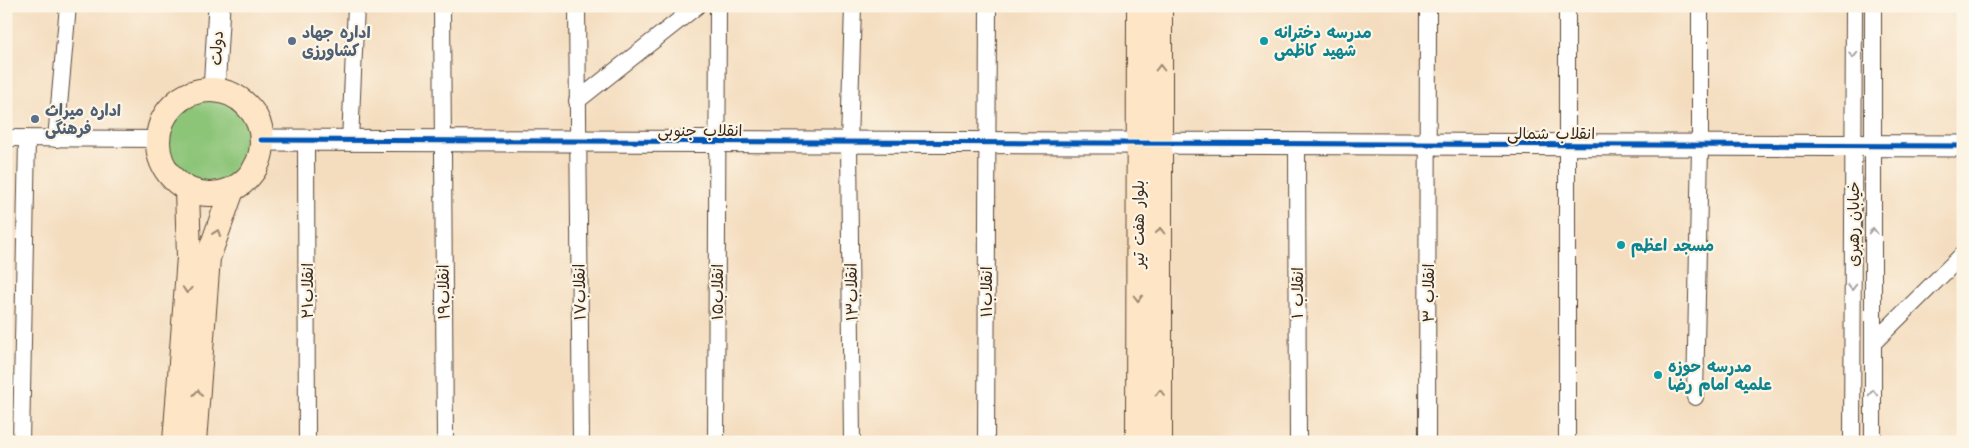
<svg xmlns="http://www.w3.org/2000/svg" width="1969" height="448" viewBox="0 0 1969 448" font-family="Kalam,'Playpen Sans Arabic',sans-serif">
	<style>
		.grass { fill: #8cc478; stroke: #64774b }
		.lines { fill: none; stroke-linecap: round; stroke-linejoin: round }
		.minor-casing { stroke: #574536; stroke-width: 18 }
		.tertiary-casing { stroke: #574536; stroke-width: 23 }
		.secondary-casing { stroke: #574536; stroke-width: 26 }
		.minor { stroke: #fff; stroke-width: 16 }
		.tertiary { stroke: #fff; stroke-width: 21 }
		.secondary { stroke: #fde5c5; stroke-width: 24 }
		.cycleway-casing { stroke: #fcf5e5; stroke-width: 8 }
		.cycleway { stroke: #0057b8; stroke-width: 5 }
		.oneway { stroke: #a79f9a }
		.oneway2 { stroke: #9c8872 }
		.service-dot { fill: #5c6f8a; stroke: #fcf5e5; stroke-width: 2 }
		.culture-dot { fill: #0f9aa8; stroke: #fcf5e5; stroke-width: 2 }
		.labels { text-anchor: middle; stroke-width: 4.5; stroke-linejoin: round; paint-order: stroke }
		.service-label { font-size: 16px; font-weight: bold; fill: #4e5e75; stroke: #fcf5e5; text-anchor: start }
		.culture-label { font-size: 16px; font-weight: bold; fill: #0d838f; stroke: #fcf5e5; text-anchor: start }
		.street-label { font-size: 16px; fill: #3b2a1e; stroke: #fcf5e5 }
	</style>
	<rect width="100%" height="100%" fill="#fcf5e5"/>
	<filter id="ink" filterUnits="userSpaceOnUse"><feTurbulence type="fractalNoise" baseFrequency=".02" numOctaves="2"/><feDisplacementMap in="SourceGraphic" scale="10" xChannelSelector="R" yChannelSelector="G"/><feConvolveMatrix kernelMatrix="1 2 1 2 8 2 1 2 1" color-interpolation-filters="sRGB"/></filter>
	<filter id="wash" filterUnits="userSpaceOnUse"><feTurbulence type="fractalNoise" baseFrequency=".0096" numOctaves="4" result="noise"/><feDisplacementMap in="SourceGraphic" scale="20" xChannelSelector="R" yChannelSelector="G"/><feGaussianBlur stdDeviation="1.12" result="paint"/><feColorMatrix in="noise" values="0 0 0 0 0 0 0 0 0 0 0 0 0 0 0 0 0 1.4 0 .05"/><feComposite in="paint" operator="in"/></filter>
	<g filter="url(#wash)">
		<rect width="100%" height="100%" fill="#f4ddbf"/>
		<circle class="grass" cx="209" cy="143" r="45"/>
	</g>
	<g filter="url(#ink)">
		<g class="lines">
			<defs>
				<g id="minor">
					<path d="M442 6 445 442"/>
					<path d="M577 6 581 442"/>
					<path d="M1567 6V442"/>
					<path d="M577 101 697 6"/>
					<path d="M6 138 158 139"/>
					<path d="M56 139 68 6"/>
					<path d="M306 141 307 442"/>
					<path d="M350 141 356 6"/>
					<path d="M1297 144 1298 442"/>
					<path d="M1873 343 1963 254"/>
					<path d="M1695 397 1700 146V6"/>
					<path d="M21 442 27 139"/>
					<path d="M716 442 718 6"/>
					<path d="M852 442 849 143 853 6"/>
					<path d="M986 442 988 6"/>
					<path d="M1427 442 1428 6"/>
					<path d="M1852 442 1854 6"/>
					<path d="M1873 442V6"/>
				</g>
				<g id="tertiary">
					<path d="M214 91 219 6"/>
					<path d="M261 140 1963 146"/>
				</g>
				<g id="secondary">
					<circle cx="210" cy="142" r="52"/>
					<path d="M175 442 189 257 187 189"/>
					<path d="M194 442 208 258 232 190"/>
					<path d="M1138 442 1139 6"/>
					<path d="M1160 442V6"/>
				</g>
			</defs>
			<use href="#minor" class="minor-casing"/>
			<use href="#tertiary" class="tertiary-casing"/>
			<use href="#secondary" class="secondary-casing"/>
			<use href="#minor" class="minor"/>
			<use href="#tertiary" class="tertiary"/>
			<use href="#secondary" class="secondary"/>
			<defs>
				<path id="cycleway" d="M261 140 1963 146"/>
			</defs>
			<use href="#cycleway" class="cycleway-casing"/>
			<use href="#cycleway" class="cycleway"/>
		</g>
		<defs><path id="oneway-chevron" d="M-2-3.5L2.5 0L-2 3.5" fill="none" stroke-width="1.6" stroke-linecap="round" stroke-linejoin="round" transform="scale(1.25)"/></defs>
		<g class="oneway">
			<use href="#oneway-chevron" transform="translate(1853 55) rotate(90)"/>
			<use href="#oneway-chevron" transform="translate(1873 231) rotate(-90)"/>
			<use href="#oneway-chevron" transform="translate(1852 287) rotate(90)"/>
			<use href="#oneway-chevron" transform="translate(1873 393) rotate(-90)"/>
		</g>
		<g class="oneway2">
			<use href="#oneway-chevron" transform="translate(1160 68) rotate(-90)"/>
			<use href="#oneway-chevron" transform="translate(1160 231) rotate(-90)"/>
			<use href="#oneway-chevron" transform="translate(217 233) rotate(-70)"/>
			<use href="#oneway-chevron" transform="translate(187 290) rotate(94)"/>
			<use href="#oneway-chevron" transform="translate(1138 298) rotate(90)"/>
			<use href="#oneway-chevron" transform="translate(198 393) rotate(-86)"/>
			<use href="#oneway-chevron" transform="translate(1160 393) rotate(-90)"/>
		</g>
	</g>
	<g class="service-dot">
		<circle cx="292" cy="41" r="5"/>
		<circle cx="35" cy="119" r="5"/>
	</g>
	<g class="culture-dot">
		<circle cx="1264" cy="41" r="5"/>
		<circle cx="1621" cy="245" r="5"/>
		<circle cx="1658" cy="375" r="5"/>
	</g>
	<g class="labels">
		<g class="service-label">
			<text x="302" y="38">اداره جهاد<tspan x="302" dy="18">کشاورزی</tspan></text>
			<text x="45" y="116">اداره میراث<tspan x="45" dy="18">فرهنگی</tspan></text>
		</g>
		<g class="culture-label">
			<text x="1274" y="38">مدرسه دخترانه<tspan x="1274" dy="18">شهید کاظمی</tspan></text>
			<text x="1631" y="251">مسجد اعظم</text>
			<text x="1668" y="372">مدرسه حوزه<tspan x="1668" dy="18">علمیه امام رضا</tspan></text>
		</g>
		<g class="street-label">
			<text transform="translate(216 48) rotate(-87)" y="6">دولت</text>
			<text x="700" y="136">انقلاب جنوبی</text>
			<text x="1551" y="139">انقلاب شمالی</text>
			<text transform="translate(1138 224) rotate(-90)" y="6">بلوار هفت تیر</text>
			<text transform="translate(1853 224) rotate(-90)" y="6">خیابان رهبری</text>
			<text transform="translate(307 291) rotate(-90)" y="6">انقلاب۲۱</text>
			<text transform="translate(443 292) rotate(-91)" y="6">انقلاب۱۹</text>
			<text transform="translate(579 292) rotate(-91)" y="6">انقلاب۱۷</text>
			<text transform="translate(717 292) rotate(-90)" y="6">انقلاب۱۵</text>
			<text transform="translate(851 292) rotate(-91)" y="6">انقلاب۱۳</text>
			<text transform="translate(986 292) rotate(-90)" y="6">انقلاب۱۱</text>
			<text transform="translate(1297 293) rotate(-90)" y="6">انقلاب ۱</text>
			<text transform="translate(1428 293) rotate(-90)" y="6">انقلاب ۳</text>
		</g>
	</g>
	<rect width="1969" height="448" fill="none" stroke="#fcf5e5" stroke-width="25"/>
</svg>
